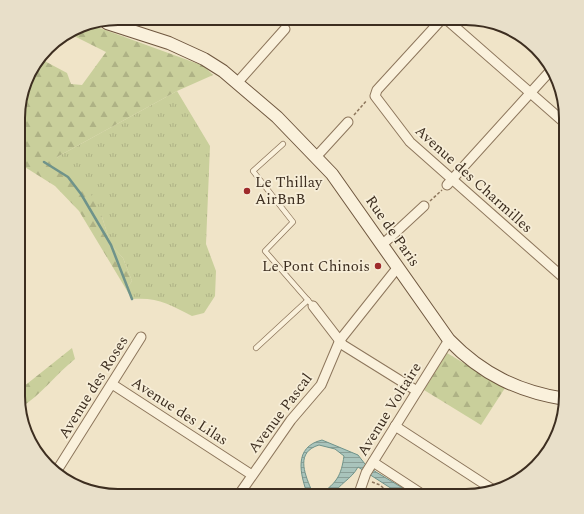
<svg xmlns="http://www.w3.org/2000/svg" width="584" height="514" viewBox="0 0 584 514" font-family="Spectral,serif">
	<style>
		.grass { fill: url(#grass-tufts) }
		.forest { fill: url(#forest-firs) }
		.water { fill: url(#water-rules); stroke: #6f938a; fill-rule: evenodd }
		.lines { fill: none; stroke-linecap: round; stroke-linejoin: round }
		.stream { stroke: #6f938a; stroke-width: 2.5 }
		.lane-casing { stroke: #8d765c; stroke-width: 6 }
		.street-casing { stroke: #8d765c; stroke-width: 11 }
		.secondary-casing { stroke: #6f573f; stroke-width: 14 }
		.path { stroke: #8d765c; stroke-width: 1.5; stroke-dasharray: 3 2; stroke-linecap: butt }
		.lane { stroke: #faf1dc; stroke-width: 4.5 }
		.street { stroke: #faf1dc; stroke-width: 9 }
		.secondary { stroke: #faf1dc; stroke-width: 12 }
		.poi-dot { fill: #9e2a2b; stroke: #f7eed8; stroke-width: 1.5 }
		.labels { text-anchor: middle; stroke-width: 3.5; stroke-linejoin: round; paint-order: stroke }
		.street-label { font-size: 15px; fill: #3d2e20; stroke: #f7eed8 }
		.poi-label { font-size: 15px; fill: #3d2e20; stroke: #f7eed8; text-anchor: start }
		.rim { fill: none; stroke: #3d2e20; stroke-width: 2 }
	</style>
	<defs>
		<pattern id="grass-tufts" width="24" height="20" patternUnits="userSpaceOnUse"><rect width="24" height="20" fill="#c9cf9b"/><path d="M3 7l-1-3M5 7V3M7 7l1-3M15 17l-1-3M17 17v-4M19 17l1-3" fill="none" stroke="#aeb285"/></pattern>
		<pattern id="forest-firs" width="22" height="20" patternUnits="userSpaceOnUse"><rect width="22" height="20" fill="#c9cf9b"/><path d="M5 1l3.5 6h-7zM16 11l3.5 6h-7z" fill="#aeb285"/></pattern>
		<pattern id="water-rules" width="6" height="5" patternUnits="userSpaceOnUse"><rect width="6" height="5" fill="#a9c4bc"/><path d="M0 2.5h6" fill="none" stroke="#8ba098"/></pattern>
	</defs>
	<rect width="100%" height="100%" fill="#f0e4c8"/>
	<path class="grass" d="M177 91 210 146 206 244 216 271 215 296 204 313 192 316C169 304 158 297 132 299L126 289 132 281 123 258 111 245 102 217 57 157Z"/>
	<g class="forest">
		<path d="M86 23 204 66 213 75 177 91 57 157 87 186 102 217 111 245 123 258 132 281 126 289 79 211 55 186 20 164C20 127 14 89 39 58L67 73 71 84 82 85 106 52 68 33Z"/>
		<path d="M72 348 75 359C56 374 40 396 20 408L18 391Z"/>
		<path d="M447 353 505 388 481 425 424 390Z"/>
	</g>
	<path class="water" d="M322 440 358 455 365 464 376 472 416 496H403L358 467C351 480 339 483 333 496H308C300 474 293 447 322 440ZM319 445 335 449 344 456C341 476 337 482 321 494L311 489C304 472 296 452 319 445Z"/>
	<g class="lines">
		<path class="stream" d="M44 162 68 177 81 194 111 245 132 299"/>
		<defs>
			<g id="lane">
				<path d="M283 144 253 171 293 222 265 251 313 306"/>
				<path d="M256 348 308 300"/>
			</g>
			<g id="street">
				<path d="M442 19 377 90 375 96 410 142 566 280"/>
				<path d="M446 19 566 124"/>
				<path d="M237 83 285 29"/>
				<path d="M316 157 348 122"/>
				<path d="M447 185 552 69"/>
				<path d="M383 244 424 206"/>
				<path d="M313 306 343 345 417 391"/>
				<path d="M112 384 252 475"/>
				<path d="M395 426 495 491"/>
				<path d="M373 462 425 496"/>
				<path d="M56 472 141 337"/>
				<path d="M238 496 291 420 321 385 340 340 398 267"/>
				<path d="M358 496 366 473 449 340"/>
			</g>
			<path id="secondary" d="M107 23 169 43 204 59 223 71 277 117 332 174 449 340C482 374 519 392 565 399"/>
		</defs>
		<use href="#lane" class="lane-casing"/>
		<use href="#street" class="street-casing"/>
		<use href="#secondary" class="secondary-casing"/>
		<g class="path">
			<path d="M354 115 367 100"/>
			<path d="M430 201 442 190"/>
			<path d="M372 482 380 485 392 496"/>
		</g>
		<use href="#lane" class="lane"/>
		<use href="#street" class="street"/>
		<use href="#secondary" class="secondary"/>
	</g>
	<g class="poi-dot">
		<circle cx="247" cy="191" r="4"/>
		<circle cx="378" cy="266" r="4"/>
	</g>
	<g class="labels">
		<g class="street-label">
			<text transform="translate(474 179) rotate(42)" y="5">Avenue des Charmilles</text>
			<text transform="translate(393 231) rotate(55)" y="5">Rue de Paris</text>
			<text transform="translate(93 387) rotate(-58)" y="5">Avenue des Roses</text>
			<text transform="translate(389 409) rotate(-58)" y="5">Avenue Voltaire</text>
			<text transform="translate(180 411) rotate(33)" y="5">Avenue des Lilas</text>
			<text transform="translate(280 413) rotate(-53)" y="5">Avenue Pascal</text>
		</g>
		<g class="poi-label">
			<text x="255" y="187">Le Thillay<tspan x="255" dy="17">AirBnB</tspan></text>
			<text x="370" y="271" text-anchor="end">Le Pont Chinois</text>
		</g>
	</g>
	<path d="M0 0H584V514H0ZM118 25H466A93 93 0 0 1 559 118V396A93 93 0 0 1 466 489H118A93 93 0 0 1 25 396V118A93 93 0 0 1 118 25Z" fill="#e8dfc9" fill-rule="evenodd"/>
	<path class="rim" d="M118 25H466A93 93 0 0 1 559 118V396A93 93 0 0 1 466 489H118A93 93 0 0 1 25 396V118A93 93 0 0 1 118 25Z"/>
</svg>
